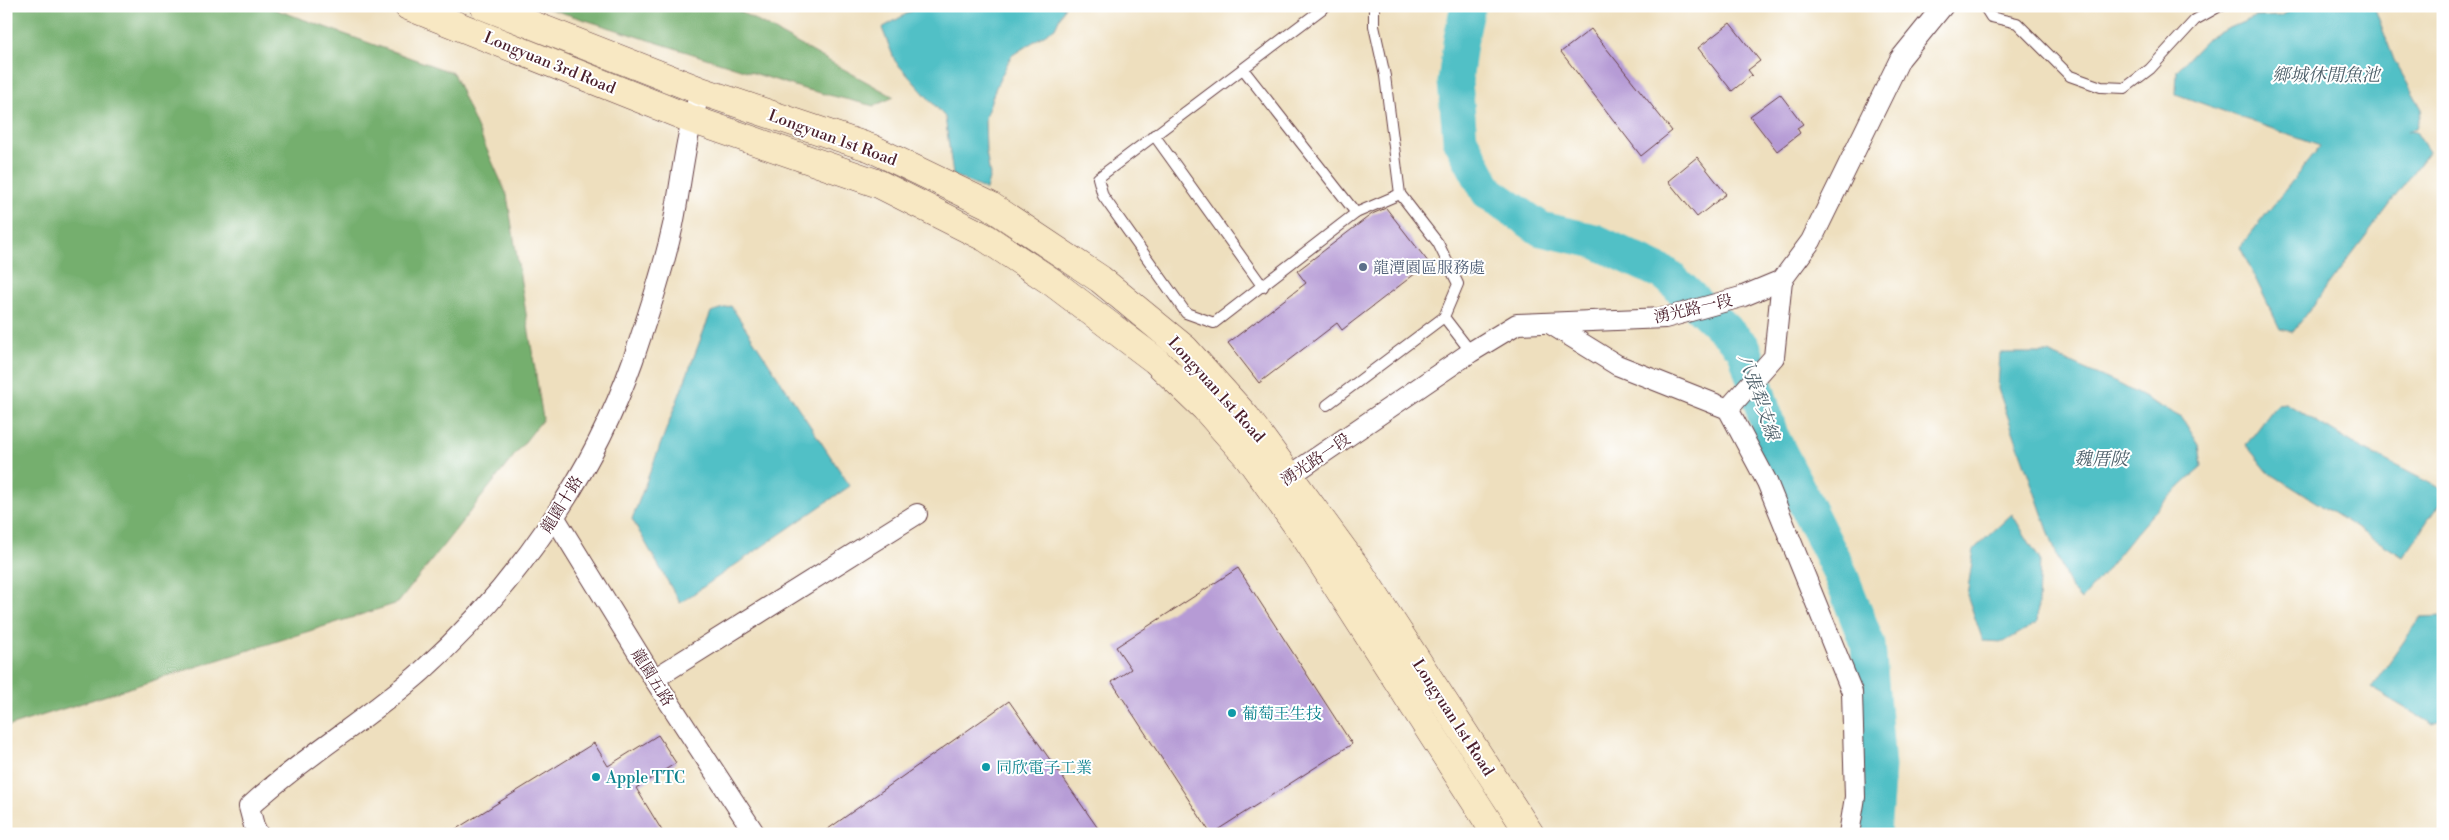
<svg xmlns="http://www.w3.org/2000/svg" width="2449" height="840" viewBox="0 0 2449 840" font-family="'Libre Bodoni','Noto Serif TC',serif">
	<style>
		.forest { fill: #74af6e; stroke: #5f674c }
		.water { fill: #51c0c6; stroke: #4e7078 }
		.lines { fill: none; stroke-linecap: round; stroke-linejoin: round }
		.river { stroke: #51c0c6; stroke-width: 35 }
		.building { fill: #b69bd5 }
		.lane-casing { stroke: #633c41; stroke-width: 12 }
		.street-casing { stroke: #633c41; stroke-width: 22 }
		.secondary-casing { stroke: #633c41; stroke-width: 29 }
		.lane { stroke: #fff; stroke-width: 10 }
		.street { stroke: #fff; stroke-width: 20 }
		.secondary { stroke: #f8e8c3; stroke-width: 28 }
		.service-dot { fill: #5c6f8a; stroke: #fff; stroke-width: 2 }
		.culture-dot { fill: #0f9aa8; stroke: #fff; stroke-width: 2 }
		.labels { text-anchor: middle; stroke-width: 4; stroke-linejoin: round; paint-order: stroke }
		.street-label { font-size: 16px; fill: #4a1f2b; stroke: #fff }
		.service-label { font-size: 16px; fill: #4e5e75; stroke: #fff; text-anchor: start }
		.culture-label { font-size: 16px; fill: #0d838f; stroke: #fff; text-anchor: start }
		.water-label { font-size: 18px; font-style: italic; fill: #4d5f69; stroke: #fff }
	</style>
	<rect width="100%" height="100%" fill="#fff"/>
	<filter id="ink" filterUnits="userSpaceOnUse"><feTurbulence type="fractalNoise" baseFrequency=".02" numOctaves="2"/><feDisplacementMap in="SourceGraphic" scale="10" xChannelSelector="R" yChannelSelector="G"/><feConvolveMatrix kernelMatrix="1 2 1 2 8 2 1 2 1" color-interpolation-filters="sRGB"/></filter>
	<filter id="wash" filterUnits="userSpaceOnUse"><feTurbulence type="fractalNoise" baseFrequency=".0096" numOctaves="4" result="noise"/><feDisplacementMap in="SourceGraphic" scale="20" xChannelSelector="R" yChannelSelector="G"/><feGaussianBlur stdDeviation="1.12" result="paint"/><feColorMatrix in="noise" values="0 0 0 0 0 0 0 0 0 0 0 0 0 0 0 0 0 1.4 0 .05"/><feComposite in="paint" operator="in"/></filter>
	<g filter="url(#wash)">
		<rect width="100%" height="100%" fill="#eedfbe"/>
		<g class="forest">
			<path d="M6 6H266L453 73 507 195 543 419 398 603 6 727Z"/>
			<path d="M541 6H730L894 97 874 106 804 89Z"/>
		</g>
		<g class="water">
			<path d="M920 6H1065L1055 28 1011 56 996 87 985 118 986 152 990 175 986 190 953 175 945 117 895 61 882 28Z"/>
			<path d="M2298 6H2374L2394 60 2422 109 2416 129 2407 131 2416 132 2429 152 2293 332 2280 329 2240 247 2320 146 2176 94 2177 70 2209 37 2255 17 2281 16Z"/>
			<path d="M731 306 850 486 680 603 632 519 711 312Z"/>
			<path d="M2000 353H2048L2121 385 2182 418 2199 445 2202 467C2174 491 2150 515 2127 544 2111 563 2098 582 2081 600L2071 589 2056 553 1998 389Z"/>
			<path d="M2286 403 2352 443 2443 490V498L2403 557 2268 472 2246 445 2277 404Z"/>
			<path d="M2012 514 2040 560 2037 623 2004 642 1983 641 1967 595 1974 549Z"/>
			<path d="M2443 616V721L2432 724 2371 688 2421 617Z"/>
		</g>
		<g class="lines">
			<path class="river" d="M1468 6 1460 43 1455 82 1460 139 1488 192 1541 229 1595 241 1667 275 1744 348 1771 435 1839 571 1868 645 1878 767 1873 834"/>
		</g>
		<g id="blocks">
			<g class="building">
				<path d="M1730 23 1760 61 1748 70 1752 75 1732 91 1698 48Z"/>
				<path d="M1591 29 1672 131 1641 156 1561 52Z"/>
				<path d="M1780 94 1803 124 1797 128 1800 133 1777 151 1750 116Z"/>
				<path d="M1697 157 1726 194 1697 217 1668 181Z"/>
				<path d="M1386 208 1429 263 1342 330 1337 323 1259 383 1228 343 1306 283 1297 271 1372 214Z"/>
				<path d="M1238 568 1352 744 1211 834 1112 682 1131 669 1116 647Z"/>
				<path d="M1009 701 1102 834H821Z"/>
				<path d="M658 735 676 763 636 788 664 834H448L594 743 608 766Z"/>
			</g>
		</g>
	</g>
	<g filter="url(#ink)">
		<use href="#blocks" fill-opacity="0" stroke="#633c41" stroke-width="1"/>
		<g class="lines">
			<defs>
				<g id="lane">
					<path d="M1326 6 1098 178 1103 196 1186 313 1214 323 1356 213 1400 194"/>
					<path d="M1374 6V26L1385 76 1400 194 1438 243 1458 284 1444 317 1471 352"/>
					<path d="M1984 6 1991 17 2017 23 2070 76 2101 87 2125 88 2150 69 2195 20 2220 6"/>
					<path d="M1243 69 1356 213"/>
					<path d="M1154 135 1263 287"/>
					<path d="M1327 405 1444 317"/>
				</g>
				<g id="street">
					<path d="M1549 323 1617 365 1728 409 1767 482 1852 692 1855 797 1849 834"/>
					<path d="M1728 409 1774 357 1782 280"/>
					<path d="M1278 484 1471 352 1517 324 1665 318 1741 297 1782 280 1811 241 1900 59 1943 6"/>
					<path d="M555 518 654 679 755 834"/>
					<path d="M654 679 917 514"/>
					<path d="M258 834 254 826 249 807C303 757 367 720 422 671 514 588 592 477 633 360 648 315 663 271 673 225 682 180 685 134 701 91"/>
				</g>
				<g id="secondary">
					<path d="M408 6 691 119 879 184 986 238 1052 282 1155 360 1205 408 1249 458 1304 535 1496 834"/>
					<path d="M484 6 701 91 871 148 989 205 1100 279 1185 349 1246 417 1358 570 1530 834"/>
				</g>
			</defs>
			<use href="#lane" class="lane-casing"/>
			<use href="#street" class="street-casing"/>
			<use href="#secondary" class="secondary-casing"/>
			<use href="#lane" class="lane"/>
			<use href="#street" class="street"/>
			<use href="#secondary" class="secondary"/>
		</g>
	</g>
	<circle class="service-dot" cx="1363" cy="267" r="5"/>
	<g class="culture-dot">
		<circle cx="1232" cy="713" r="5"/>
		<circle cx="986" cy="767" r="5"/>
		<circle cx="596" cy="777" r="5"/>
	</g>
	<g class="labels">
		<g class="street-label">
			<text transform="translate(550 62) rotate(22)" y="6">Longyuan 3rd Road</text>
			<text transform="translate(833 137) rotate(20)" y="6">Longyuan 1st Road</text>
			<text transform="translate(1693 308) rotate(-13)" y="6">湧光路一段</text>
			<text transform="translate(1217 389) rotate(48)" y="6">Longyuan 1st Road</text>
			<text transform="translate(1315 459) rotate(-34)" y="6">湧光路一段</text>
			<text transform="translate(561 504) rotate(-58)" y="6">龍園十路</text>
			<text transform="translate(653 677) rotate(58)" y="6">龍園五路</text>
			<text transform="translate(1454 717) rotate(57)" y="6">Longyuan 1st Road</text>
		</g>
		<g class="service-label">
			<text x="1373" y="273">龍潭園區服務處</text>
		</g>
		<g class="culture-label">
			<text x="1242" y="719">葡萄王生技</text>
			<text x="996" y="773">同欣電子工業</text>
			<text x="606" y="783">Apple TTC</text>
		</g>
		<g class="water-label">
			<text x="2326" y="81">鄉城休閒魚池</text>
			<text transform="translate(1759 397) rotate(71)" y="6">八張犁支線</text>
			<text x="2101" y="465">魏厝陂</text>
		</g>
	</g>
	<rect width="2449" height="840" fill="none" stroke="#fff" stroke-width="25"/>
</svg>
